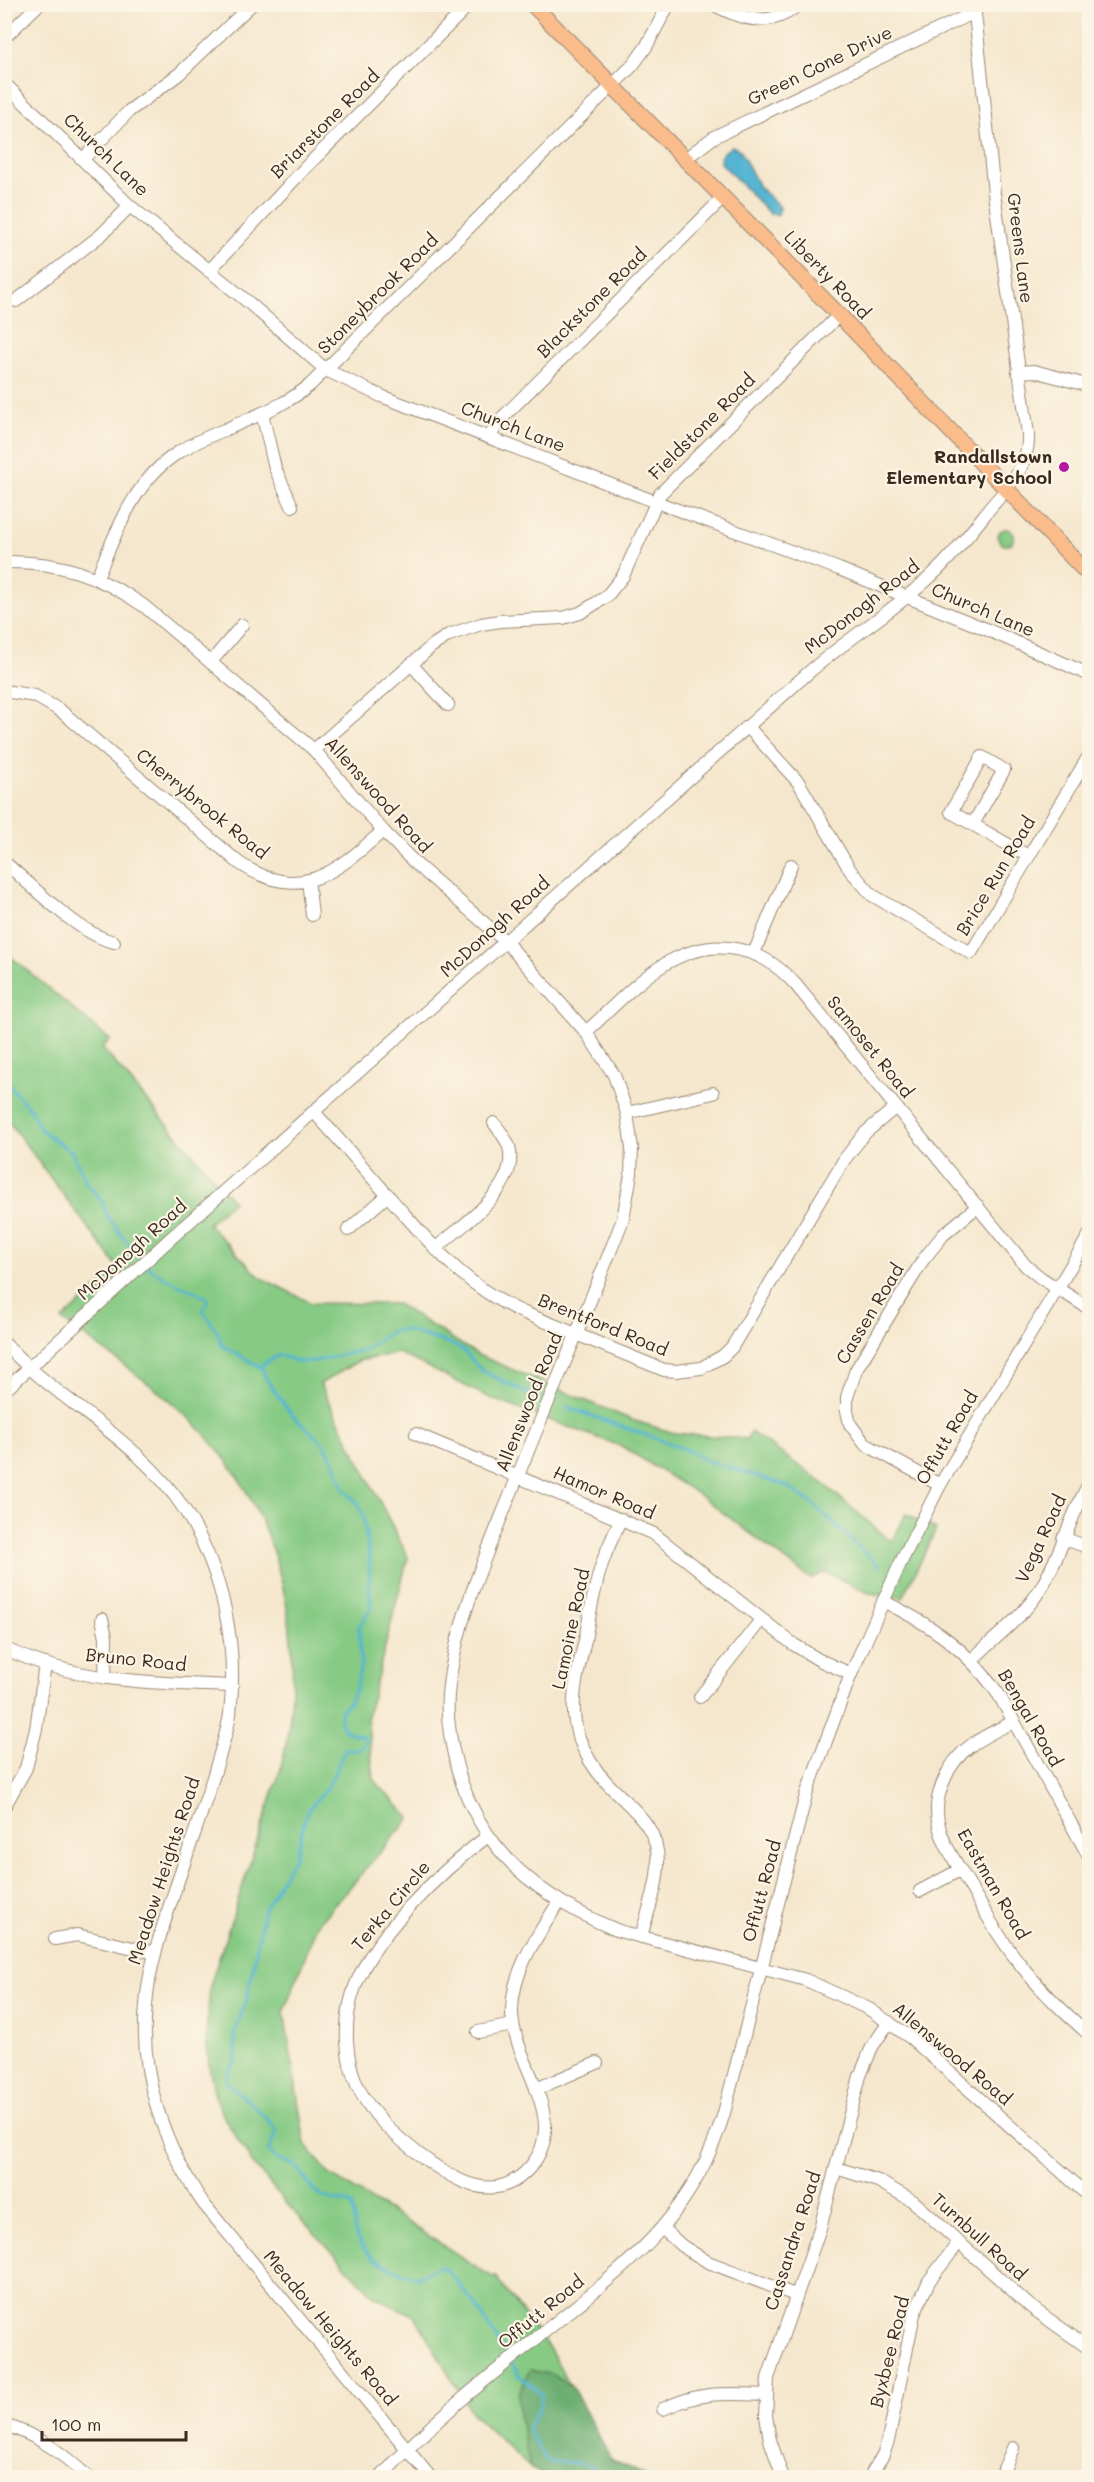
<svg xmlns="http://www.w3.org/2000/svg" width="1094" height="2482" viewBox="0 0 1094 2482" font-family="Mali,sans-serif">
	<style>
		.green { fill: #86ca84; stroke: #607a51; stroke-width: 1.5 }
		.forest { fill: #6cae72; stroke: #546c48; stroke-width: 1.5 }
		.water { fill: #54b5d2; stroke: #487078; stroke-width: 1.5 }
		.lines { fill: none; stroke-linecap: round; stroke-linejoin: round }
		.stream { stroke: #54b5d2; stroke-width: 3 }
		.minor-casing { stroke: #988876; stroke-width: 14 }
		.major-casing { stroke: #988876; stroke-width: 17 }
		.minor { stroke: #fff; stroke-width: 12 }
		.major { stroke: #f9bc8a; stroke-width: 15 }
		.poi-dot { fill: #b5179e; stroke: #fcf5e5; stroke-width: 2 }
		.labels { text-anchor: middle; stroke-width: 4.5; stroke-linejoin: round; paint-order: stroke }
		.street-label { font-size: 18px; fill: #3b2a1e; stroke: #fcf5e5 }
		.poi-label { font-size: 18px; font-weight: bold; fill: #3b2a1e; stroke: #fcf5e5; text-anchor: end }
	</style>
	<rect width="100%" height="100%" fill="#fcf5e5"/>
	<filter id="ink" filterUnits="userSpaceOnUse"><feTurbulence type="fractalNoise" baseFrequency=".0167" numOctaves="2"/><feDisplacementMap in="SourceGraphic" scale="12" xChannelSelector="R" yChannelSelector="G"/><feConvolveMatrix kernelMatrix="1 2 1 2 8 2 1 2 1" color-interpolation-filters="sRGB"/></filter>
	<filter id="wash" filterUnits="userSpaceOnUse"><feTurbulence type="fractalNoise" baseFrequency=".008" numOctaves="4" result="noise"/><feDisplacementMap in="SourceGraphic" scale="24" xChannelSelector="R" yChannelSelector="G"/><feGaussianBlur stdDeviation="1.35" result="paint"/><feColorMatrix in="noise" values="0 0 0 0 0 0 0 0 0 0 0 0 0 0 0 0 0 1.4 0 .05"/><feComposite in="paint" operator="in"/></filter>
	<g filter="url(#wash)">
		<rect width="100%" height="100%" fill="#f5e7cd"/>
		<g class="green">
			<circle cx="1006" cy="537" r="8"/>
			<path d="M4 951 110 1040 102 1048 233 1201 208 1224 260 1277 311 1303 397 1304 478 1355 632 1420 674 1433 747 1439 751 1432 818 1479 892 1542 906 1514 936 1529 903 1598 869 1593 825 1572 811 1579 698 1494 623 1447 492 1399 399 1353 358 1361 320 1384 408 1557 367 1717 374 1780 410 1818 317 1925 284 2012 305 2144 329 2174 409 2223 492 2277 495 2276 549 2348 612 2460 648 2477H545L530 2468 471 2412 415 2316 375 2297 285 2202 251 2161 225 2119 215 2096 209 2066 206 2038 210 1986 281 1768C310 1646 284 1511 192 1421 153 1384 106 1352 62 1320L119 1269 5 1117Z"/>
		</g>
		<path class="forest" d="M530 2370 553 2375 572 2387 612 2460 648 2477H545L530 2468 519 2416 518 2394Z"/>
		<path class="water" d="M732 146 740 150 759 187 780 207 778 215 770 214 720 162 722 154Z"/>
		<g class="lines">
			<g class="stream">
				<path d="M4 1079 32 1112 41 1130 72 1152 86 1182 102 1201 108 1218 142 1260"/>
				<path d="M146 1265C160 1278 189 1288 207 1298L208 1302 203 1310 220 1337 221 1345 262 1368 266 1379 292 1415 325 1445 337 1468 344 1489 360 1506 363 1515 370 1560 369 1582 371 1608 359 1627 361 1664 357 1685 351 1699 341 1711 340 1720 342 1727 348 1732 362 1736 366 1741 364 1746 358 1750H345L329 1785 307 1812 296 1854 264 1909 247 1999 234 2034 236 2060 227 2075V2083L251 2103 275 2128 276 2132 269 2151C278 2163 289 2160 297 2168 304 2175 307 2185 315 2191 324 2200 339 2200 350 2204 356 2213 353 2221 355 2231 361 2259 394 2270 417 2277L439 2267 445 2268 475 2304 507 2356"/>
				<path d="M260 1366 279 1355 299 1362 315 1361 364 1350 392 1331 406 1330 451 1344 464 1351 482 1371 531 1395"/>
				<path d="M566 1407 663 1441 690 1451 705 1460 785 1485 813 1504 879 1566"/>
				<path d="M511 2362 520 2376 542 2395 539 2409 527 2429 545 2458 550 2462 582 2463 610 2478"/>
			</g>
		</g>
	</g>
	<g filter="url(#ink)">
		<g class="lines">
			<defs>
				<g id="minor">
					<path d="M713 4C742 20 771 29 799 4"/>
					<path d="M4 38 39 4"/>
					<path d="M4 83 130 206 248 302 326 370 381 396 656 502 839 569 988 630 1090 675"/>
					<path d="M84 158 129 111 179 74 252 4"/>
					<path d="M685 159 714 137 975 12"/>
					<path d="M209 271 306 167 470 4"/>
					<path d="M16 301 101 235 130 206"/>
					<path d="M1018 372 1034 371 1090 386"/>
					<path d="M262 413 275 468 292 506"/>
					<path d="M490 436 500 420 724 197"/>
					<path d="M4 562C60 561 99 575 144 606L314 750 383 831 416 864 505 941 586 1032 614 1075 627 1113 632 1148 631 1174 623 1219C588 1309 549 1398 513 1488 487 1553 454 1624 448 1695 446 1719 451 1744 457 1767 480 1852 541 1899 619 1931L806 1980 869 2009 911 2038 1090 2197"/>
					<path d="M97 577C117 531 134 480 179 452 194 442 212 435 229 428 257 415 286 405 310 385L633 65 646 47 669 4"/>
					<path d="M211 662 242 625"/>
					<path d="M411 664 448 705"/>
					<path d="M4 691 35 696 61 711 239 863C301 904 336 872 383 831"/>
					<path d="M748 727 799 783 850 870 872 895 971 953 1090 754"/>
					<path d="M314 750 432 646 449 635 481 624 500 621 563 618 580 613 606 597 623 576 660 494 839 315"/>
					<path d="M973 824 1004 770 982 757 951 812 1028 856"/>
					<path d="M4 862C34 887 77 933 114 942"/>
					<path d="M308 880 312 915"/>
					<path d="M754 953 791 865"/>
					<path d="M586 1032C627 995 669 942 729 948 757 951 777 964 796 985L1026 1266 1041 1278 1090 1309"/>
					<path d="M315 1113C343 1144 370 1175 397 1206 436 1250 467 1287 522 1312L664 1370 676 1371 701 1368 723 1356 732 1347 844 1160 865 1133 896 1107"/>
					<path d="M627 1113 713 1093"/>
					<path d="M348 1230 388 1195"/>
					<path d="M435 1249C461 1226 520 1188 509 1147 506 1138 500 1131 494 1123"/>
					<path d="M4 1343C61 1404 142 1441 186 1512 223 1572 238 1644 230 1714 227 1733 220 1753 215 1771 203 1810 189 1848 176 1887 163 1926 149 1964 146 2005 139 2076 164 2145 203 2203L431 2478"/>
					<path d="M4 1391 170 1239 808 673C847 639 892 612 930 577 952 557 971 532 990 508 1009 486 1030 465 1028 434L994 193 974 4"/>
					<path d="M416 1434 654 1534 793 1644 819 1660 851 1674"/>
					<path d="M940 1485 865 1444 850 1424 847 1411V1397L856 1370 923 1260 943 1235 978 1206"/>
					<path d="M621 1519C615 1533 608 1546 603 1561 594 1586 590 1614 585 1640 578 1671 568 1704 578 1735 584 1753 595 1771 609 1785 632 1809 658 1825 658 1862 658 1887 647 1913 641 1937"/>
					<path d="M1063 1538 1090 1548"/>
					<path d="M883 1601C933 1626 967 1649 999 1695L1090 1858"/>
					<path d="M102 1619 106 1637 105 1678"/>
					<path d="M4 1648C76 1683 154 1683 232 1686"/>
					<path d="M972 1660C994 1638 1023 1617 1039 1591 1061 1557 1069 1517 1090 1482"/>
					<path d="M700 1697 761 1620"/>
					<path d="M1013 1722C985 1736 958 1747 945 1778 941 1786 937 1799 937 1808 936 1834 953 1858 966 1879 982 1907 997 1935 1017 1960 1038 1988 1063 2012 1090 2035"/>
					<path d="M4 1807 26 1768 36 1729 45 1664"/>
					<path d="M488 1836C442 1870 367 1940 352 1996 344 2024 345 2058 357 2085 371 2115 394 2135 420 2155 453 2180 496 2208 531 2166 572 2117 510 2061 512 2008 514 1967 538 1935 559 1902"/>
					<path d="M920 1891 960 1870"/>
					<path d="M55 1939 77 1935 155 1953"/>
					<path d="M478 2032 513 2025"/>
					<path d="M536 2089 597 2063"/>
					<path d="M836 2168 878 2181 913 2201 1031 2307 1090 2349"/>
					<path d="M663 2229 682 2246 708 2262 795 2295"/>
					<path d="M663 2409C700 2391 725 2393 765 2395"/>
					<path d="M4 2425C39 2435 63 2454 89 2478"/>
					<path d="M380 2478C432 2420 494 2373 554 2324 632 2261 694 2215 724 2113L806 1795 851 1674 900 1564 940 1485 1090 1234"/>
					<path d="M783 2478 770 2440 766 2416 768 2378 820 2228 860 2076 872 2047 889 2022"/>
					<path d="M869 2478 883 2455 888 2441 914 2314 929 2281 959 2242"/>
					<path d="M1000 2478 1013 2448"/>
				</g>
				<path id="major" d="M532 4 839 315 1090 576"/>
			</defs>
			<use href="#minor" class="minor-casing"/>
			<use href="#major" class="major-casing"/>
			<use href="#minor" class="minor"/>
			<use href="#major" class="major"/>
		</g>
	</g>
	<circle class="poi-dot" cx="1064" cy="467" r="6"/>
	<g class="labels">
		<g class="street-label">
			<text transform="translate(820 66) rotate(-26)" y="6">Green Cone Drive</text>
			<text transform="translate(325 124) rotate(-45)" y="6">Briarstone Road</text>
			<text transform="translate(106 155) rotate(44)" y="6">Church Lane</text>
			<text transform="translate(1020 248) rotate(83)" y="6">Greens Lane</text>
			<text transform="translate(827 275) rotate(46)" y="6">Liberty Road</text>
			<text transform="translate(378 294) rotate(-45)" y="6">Stoneybrook Road</text>
			<text transform="translate(592 303) rotate(-45)" y="6">Blackstone Road</text>
			<text transform="translate(513 427) rotate(21)" y="6">Church Lane</text>
			<text transform="translate(702 427) rotate(-45)" y="6">Fieldstone Road</text>
			<text transform="translate(862 607) rotate(-38)" y="6">McDonogh Road</text>
			<text transform="translate(983 610) rotate(23)" y="6">Church Lane</text>
			<text transform="translate(378 795) rotate(48)" y="6">Allenswood Road</text>
			<text transform="translate(202 804) rotate(39)" y="6">Cherrybrook Road</text>
			<text transform="translate(996 876) rotate(-59)" y="6">Brice Run Road</text>
			<text transform="translate(495 927) rotate(-42)" y="6">McDonogh Road</text>
			<text transform="translate(870 1047) rotate(51)" y="6">Samoset Road</text>
			<text transform="translate(132 1250) rotate(-42)" y="6">McDonogh Road</text>
			<text transform="translate(870 1314) rotate(-59)" y="6">Cassen Road</text>
			<text transform="translate(603 1325) rotate(22)" y="6">Brentford Road</text>
			<text transform="translate(529 1402) rotate(-68)" y="6">Allenswood Road</text>
			<text transform="translate(947 1438) rotate(-60)" y="6">Offutt Road</text>
			<text transform="translate(604 1493) rotate(23)" y="6">Hamor Road</text>
			<text transform="translate(1041 1539) rotate(-65)" y="6">Vega Road</text>
			<text transform="translate(571 1629) rotate(-78)" y="6">Lamoine Road</text>
			<text transform="translate(136 1660) rotate(6)" y="6">Bruno Road</text>
			<text transform="translate(1030 1718) rotate(60)" y="6">Bengal Road</text>
			<text transform="translate(164 1871) rotate(-72)" y="6">Meadow Heights Road</text>
			<text transform="translate(993 1884) rotate(60)" y="6">Eastman Road</text>
			<text transform="translate(762 1891) rotate(-75)" y="6">Offutt Road</text>
			<text transform="translate(391 1906) rotate(-50)" y="6">Terka Circle</text>
			<text transform="translate(952 2054) rotate(40)" y="6">Allenswood Road</text>
			<text transform="translate(979 2237) rotate(42)" y="6">Turnbull Road</text>
			<text transform="translate(793 2241) rotate(-72)" y="6">Cassandra Road</text>
			<text transform="translate(541 2312) rotate(-39)" y="6">Offutt Road</text>
			<text transform="translate(330 2328) rotate(50)" y="6">Meadow Heights Road</text>
			<text transform="translate(890 2352) rotate(-76)" y="6">Byxbee Road</text>
		</g>
		<g class="poi-label">
			<text x="1052" y="463">Randallstown<tspan x="1052" dy="21">Elementary School</tspan></text>
		</g>
	</g>
	<rect width="1094" height="2482" fill="none" stroke="#fcf5e5" stroke-width="24"/>
	<path d="M42 2431v9h144v-9" fill="none" stroke="#3b2a1e" stroke-width="3"/>
	<text x="51" y="2431" font-size="18" fill="#3b2a1e" stroke="#fcf5e5" stroke-width="4.5" paint-order="stroke">100 m</text>
</svg>
